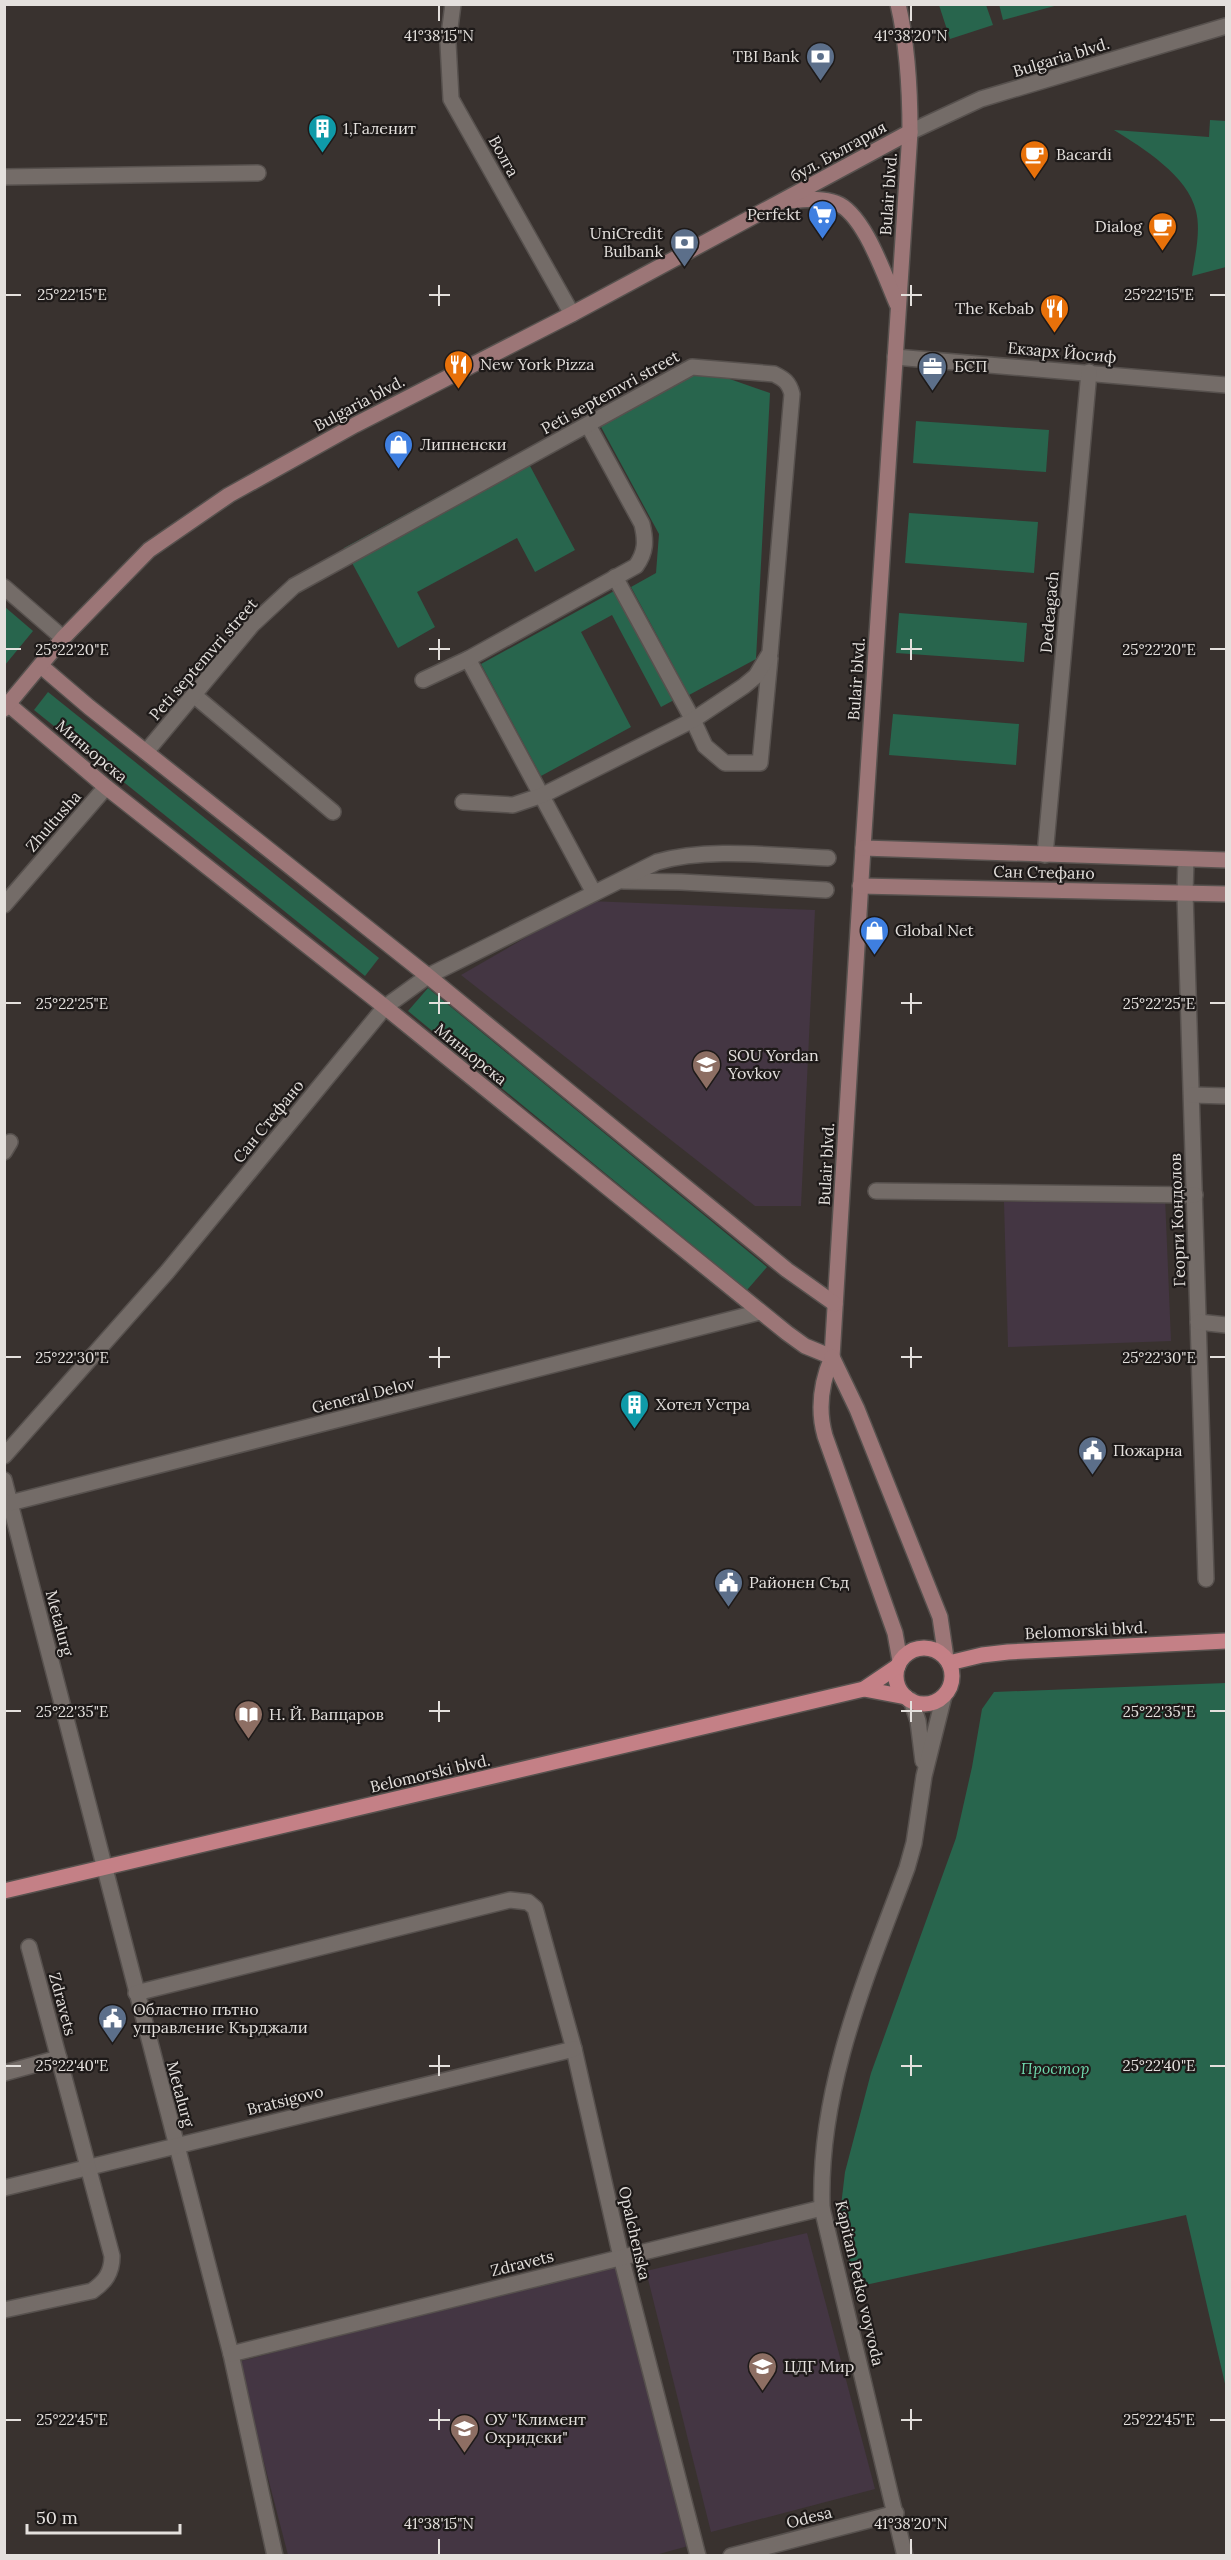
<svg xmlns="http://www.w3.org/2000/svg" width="1231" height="2560" viewBox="0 0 1231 2560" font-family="Lora,serif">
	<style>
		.education { fill: #443643 }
		.green { fill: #28654d }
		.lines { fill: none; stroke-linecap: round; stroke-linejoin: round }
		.street-casing { stroke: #57514e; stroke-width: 18 }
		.secondary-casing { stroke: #57514e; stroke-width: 18 }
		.primary-casing { stroke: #57514e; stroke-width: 18 }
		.street { stroke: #746c68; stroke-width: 15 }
		.secondary { stroke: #9c7677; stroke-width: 15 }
		.primary { stroke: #c48086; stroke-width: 15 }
		.ticks { fill: none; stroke: #e4e0dd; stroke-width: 2 }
		.labels { text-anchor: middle; stroke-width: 4.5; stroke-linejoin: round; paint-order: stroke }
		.poi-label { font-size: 16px; fill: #e4e0dd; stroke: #1e1a19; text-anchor: start }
		.street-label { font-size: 16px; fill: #e4e0dd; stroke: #1e1a19 }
		.park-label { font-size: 16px; font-style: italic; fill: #6fd7ac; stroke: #1e1a19 }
		.ticks-label { font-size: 15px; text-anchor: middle; fill: #e4e0dd; stroke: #1e1a19; stroke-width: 4.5; stroke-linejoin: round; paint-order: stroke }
	</style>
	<rect width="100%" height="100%" fill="#39322f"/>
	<g class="education">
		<path d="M589 901 815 910 801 1206H755L461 975Z"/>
		<path d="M1165 1197 1171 1341 1008 1347 1004 1202Z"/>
		<path d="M807 2233 875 2489 711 2532 646 2271Z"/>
		<path d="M620 2259 688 2546 652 2556 288 2555 238 2362Z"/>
	</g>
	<g class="green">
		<path d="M999 4H1058V5L1003 20Z"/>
		<path d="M939 5H986L993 25 950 39Z"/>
		<path d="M1210 120 1226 121V267L1192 276C1195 256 1201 231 1196 211 1188 176 1143 148 1114 130L1209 137Z"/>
		<path d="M704 370 770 393 756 659 689 695 631 587 656 573 659 534 600 425Z"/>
		<path d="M916 421 1049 430 1046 472 913 463Z"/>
		<path d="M522 451 575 550 535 572 517 538 417 592 435 627 398 648 344 548Z"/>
		<path d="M909 513 1038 522 1034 573 905 563Z"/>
		<path d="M616 590 674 700 661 707 612 615 581 632 631 727 541 776 481 664Z"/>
		<path d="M5 607 33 631 5 665Z"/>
		<path d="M899 613 1027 623 1024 662 896 653Z"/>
		<path d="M48 692 379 958 365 976 34 710Z"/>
		<path d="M893 714 1019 724 1016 765 889 755Z"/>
		<path d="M428 988 767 1267 747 1290 408 1011Z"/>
		<path d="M1226 1683V2388L1186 2215 856 2287 844 2242 840 2214 845 2172 871 2073 956 1838 972 1767 982 1709 994 1692Z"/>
	</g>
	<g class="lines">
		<defs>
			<g id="street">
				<path d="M453 4 448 43 451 99 572 314"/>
				<path d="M910 132 981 99 1226 26"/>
				<path d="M4 177 258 173"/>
				<path d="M895 357 1226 385"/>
				<path d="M615 577 693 720 705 746 725 763H760L770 658"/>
				<path d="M4 587 63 638"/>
				<path d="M468 659 594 893"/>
				<path d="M423 680 468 659 636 566C646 552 646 541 642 524L588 425"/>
				<path d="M195 696 333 812"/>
				<path d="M146 752 252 625 294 586 692 367 774 374C784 379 789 382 792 394L770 653 756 676 744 686 693 720 543 795 513 805 463 802"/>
				<path d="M1045 855 1089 372"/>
				<path d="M1186 859 1185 893 1206 1579"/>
				<path d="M623 881 681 882 826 890"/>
				<path d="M4 905 106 787"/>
				<path d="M1192 1095 1226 1096"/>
				<path d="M4 1152 10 1142"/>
				<path d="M876 1191 1195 1195"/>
				<path d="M1198 1322 1226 1325"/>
				<path d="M4 1456 167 1272 385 1007 428 976 657 862C709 847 774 856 828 858"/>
				<path d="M4 1480 231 2354 275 2556"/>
				<path d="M4 1502 10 1503 760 1312"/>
				<path d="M911 1700 918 1721 923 1761"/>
				<path d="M136 1993 510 1900 528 1902 535 1908 574 2049 621 2257 698 2556"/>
				<path d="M4 2073 59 2058"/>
				<path d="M4 2188 574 2049"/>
				<path d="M4 2310 92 2291C105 2282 112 2273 112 2256L29 1947"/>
				<path d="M231 2354 822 2208"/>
				<path d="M731 2556 896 2513"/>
				<path d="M905 2556 822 2208C818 2088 866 1978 907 1868L914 1843 924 1776 944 1696"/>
			</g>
			<g id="secondary">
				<path d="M898 4C908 47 910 89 910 132L863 848 832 1357C821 1383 817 1408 825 1436L895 1633 900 1661"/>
				<path d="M789 201C804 200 821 197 836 203 864 213 885 277 897 304"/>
				<path d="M41 666 89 707 428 976 787 1270 835 1304"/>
				<path d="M8 704 106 787 385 1007 787 1333 805 1346 832 1357"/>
				<path d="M4 709 63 638 149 550 229 495 355 425 572 314 910 132"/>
				<path d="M863 848 1226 860"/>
				<path d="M860 886 1226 894"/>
				<path d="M832 1357 857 1409 940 1617 946 1658"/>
			</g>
			<g id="primary">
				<circle cx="924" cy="1676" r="28"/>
				<path d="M949 1663 982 1655 1008 1652 1226 1641"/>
				<path d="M864 1689 906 1697"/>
				<path d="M4 1891 864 1689 898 1666"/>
			</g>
		</defs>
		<use href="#street" class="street-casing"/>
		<use href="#secondary" class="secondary-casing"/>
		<use href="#primary" class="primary-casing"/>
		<use href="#street" class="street"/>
		<use href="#secondary" class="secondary"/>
		<use href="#primary" class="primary"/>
	</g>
	<path class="ticks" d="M439 6V21M911 6V21M439 285V306M911 285V306M6 295H21M429 295H450M901 295H922M1210 295H1225M439 639V660M911 639V660M6 649H21M429 649H450M901 649H922M1210 649H1225M439 993V1014M911 993V1014M6 1003H21M429 1003H450M901 1003H922M1210 1003H1225M439 1347V1368M911 1347V1368M6 1357H21M429 1357H450M901 1357H922M1210 1357H1225M439 1701V1722M911 1701V1722M6 1711H21M429 1711H450M901 1711H922M1210 1711H1225M439 2055V2076M911 2055V2076M6 2066H21M429 2066H450M901 2066H922M1210 2066H1225M439 2409V2430M911 2409V2430M6 2420H21M429 2420H450M901 2420H922M1210 2420H1225M439 2539V2554M911 2539V2554"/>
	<defs>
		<symbol id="bank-pin" viewBox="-11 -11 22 30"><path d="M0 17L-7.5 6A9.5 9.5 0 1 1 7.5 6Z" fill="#5c6f8a" stroke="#1e1a19"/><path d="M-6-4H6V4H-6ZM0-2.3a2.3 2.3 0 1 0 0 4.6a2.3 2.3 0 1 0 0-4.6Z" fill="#fff"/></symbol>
		<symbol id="building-pin" viewBox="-11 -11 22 30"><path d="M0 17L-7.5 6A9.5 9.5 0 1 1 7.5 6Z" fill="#0f9aa8" stroke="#1e1a19"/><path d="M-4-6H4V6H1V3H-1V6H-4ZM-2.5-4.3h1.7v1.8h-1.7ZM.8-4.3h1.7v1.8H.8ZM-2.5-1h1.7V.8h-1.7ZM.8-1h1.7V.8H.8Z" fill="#fff"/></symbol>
		<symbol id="cafe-pin" viewBox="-11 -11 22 30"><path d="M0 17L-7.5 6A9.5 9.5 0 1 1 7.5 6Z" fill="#e8710a" stroke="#1e1a19"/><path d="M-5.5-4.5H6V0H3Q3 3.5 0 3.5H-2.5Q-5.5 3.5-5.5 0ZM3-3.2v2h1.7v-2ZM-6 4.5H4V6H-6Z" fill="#fff"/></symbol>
		<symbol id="supermarket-pin" viewBox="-11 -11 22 30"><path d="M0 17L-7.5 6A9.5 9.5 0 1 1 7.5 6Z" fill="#3f7fe0" stroke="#1e1a19"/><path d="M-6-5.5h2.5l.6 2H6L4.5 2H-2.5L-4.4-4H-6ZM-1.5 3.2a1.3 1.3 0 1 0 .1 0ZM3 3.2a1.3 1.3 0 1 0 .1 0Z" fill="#fff"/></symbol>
		<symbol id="restaurant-pin" viewBox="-11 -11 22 30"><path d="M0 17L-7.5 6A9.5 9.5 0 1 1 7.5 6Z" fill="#e8710a" stroke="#1e1a19"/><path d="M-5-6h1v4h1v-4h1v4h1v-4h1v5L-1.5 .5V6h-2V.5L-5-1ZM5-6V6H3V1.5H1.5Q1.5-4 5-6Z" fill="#fff"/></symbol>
		<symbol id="office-pin" viewBox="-11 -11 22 30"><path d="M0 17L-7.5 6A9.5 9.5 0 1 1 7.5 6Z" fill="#5c6f8a" stroke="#1e1a19"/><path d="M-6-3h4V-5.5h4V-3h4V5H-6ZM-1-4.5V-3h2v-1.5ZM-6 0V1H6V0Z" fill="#fff"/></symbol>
		<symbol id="shop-pin" viewBox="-11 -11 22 30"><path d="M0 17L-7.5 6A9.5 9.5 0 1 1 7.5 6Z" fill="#3f7fe0" stroke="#1e1a19"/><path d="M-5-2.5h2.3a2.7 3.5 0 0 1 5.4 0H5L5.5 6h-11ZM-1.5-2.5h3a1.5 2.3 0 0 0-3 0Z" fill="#fff"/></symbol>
		<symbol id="school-pin" viewBox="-11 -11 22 30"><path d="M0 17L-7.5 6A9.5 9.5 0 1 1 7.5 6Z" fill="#8d6e63" stroke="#1e1a19"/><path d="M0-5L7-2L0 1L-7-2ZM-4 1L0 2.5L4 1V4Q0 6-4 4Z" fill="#fff"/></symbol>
		<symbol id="civic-pin" viewBox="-11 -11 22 30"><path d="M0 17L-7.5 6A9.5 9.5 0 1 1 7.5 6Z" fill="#5c6f8a" stroke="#1e1a19"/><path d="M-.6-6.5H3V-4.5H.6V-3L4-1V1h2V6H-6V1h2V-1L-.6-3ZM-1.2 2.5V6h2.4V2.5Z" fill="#fff"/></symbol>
		<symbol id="library-pin" viewBox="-11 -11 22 30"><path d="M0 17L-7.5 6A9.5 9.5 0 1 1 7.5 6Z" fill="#8d6e63" stroke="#1e1a19"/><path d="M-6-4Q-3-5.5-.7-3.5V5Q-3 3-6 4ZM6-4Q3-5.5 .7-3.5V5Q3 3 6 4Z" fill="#fff"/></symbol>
	</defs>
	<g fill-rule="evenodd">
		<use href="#bank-pin" x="804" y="40" width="33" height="45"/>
		<use href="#building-pin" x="306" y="112" width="33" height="45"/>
		<use href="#cafe-pin" x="1018" y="138" width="33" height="45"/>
		<use href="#supermarket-pin" x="806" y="198" width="33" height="45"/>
		<use href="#cafe-pin" x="1146" y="210" width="33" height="45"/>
		<use href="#bank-pin" x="668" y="226" width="33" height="45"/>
		<use href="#restaurant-pin" x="1038" y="292" width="33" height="45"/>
		<use href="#restaurant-pin" x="442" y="348" width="33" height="45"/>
		<use href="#office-pin" x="916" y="350" width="33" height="45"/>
		<use href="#shop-pin" x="382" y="428" width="33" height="45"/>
		<use href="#shop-pin" x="858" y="914" width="33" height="45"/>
		<use href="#school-pin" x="690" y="1048" width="33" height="45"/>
		<use href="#building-pin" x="618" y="1388" width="33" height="45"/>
		<use href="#civic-pin" x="1076" y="1434" width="33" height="45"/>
		<use href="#civic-pin" x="712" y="1566" width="33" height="45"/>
		<use href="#library-pin" x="232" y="1698" width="33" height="45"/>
		<use href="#civic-pin" x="96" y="2002" width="33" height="45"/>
		<use href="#school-pin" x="746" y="2350" width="33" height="45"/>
		<use href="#school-pin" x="448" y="2412" width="33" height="45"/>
	</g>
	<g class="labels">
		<g class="poi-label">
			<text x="799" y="62" text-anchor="end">TBI Bank</text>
			<text x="343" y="134">1,Галенит</text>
			<text x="1056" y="160">Bacardi</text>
			<text x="801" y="220" text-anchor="end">Perfekt</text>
			<text x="1142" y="232" text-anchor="end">Dialog</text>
			<text x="663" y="239" text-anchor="end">UniCredit<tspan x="663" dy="18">Bulbank</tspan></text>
			<text x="1034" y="314" text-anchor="end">The Kebab</text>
			<text x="480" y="370">New York Pizza</text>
			<text x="954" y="372">БСП</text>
			<text x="420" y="450">Липненски</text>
			<text x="895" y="936">Global Net</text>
			<text x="728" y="1061">SOU Yordan<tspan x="728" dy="18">Yovkov</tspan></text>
			<text x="656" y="1410">Хотел Устра</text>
			<text x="1113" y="1456">Пожарна</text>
			<text x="749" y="1588">Районен Съд</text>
			<text x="269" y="1720">Н. Й. Вапцаров</text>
			<text x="133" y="2015">Областно пътно<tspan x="133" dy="18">управление Кърджали</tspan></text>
			<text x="784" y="2372">ЦДГ Мир</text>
			<text x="485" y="2425">ОУ "Климент<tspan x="485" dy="18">Охридски"</tspan></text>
		</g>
		<g class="street-label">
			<text transform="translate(1061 57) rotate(-17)" y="6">Bulgaria blvd.</text>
			<text transform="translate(838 151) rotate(-29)" y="6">бул. България</text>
			<text transform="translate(504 156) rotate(61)" y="6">Волга</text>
			<text transform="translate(888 194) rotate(-86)" y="6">Bulair blvd.</text>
			<text transform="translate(1062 352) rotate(5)" y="6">Екзарх Йосиф</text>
			<text transform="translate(610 392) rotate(-29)" y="6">Peti septemvri street</text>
			<text transform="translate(359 403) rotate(-28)" y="6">Bulgaria blvd.</text>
			<text transform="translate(1049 612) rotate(-85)" y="6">Dedeagach</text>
			<text transform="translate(203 659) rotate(-49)" y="6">Peti septemvri street</text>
			<text transform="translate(856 679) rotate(-86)" y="6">Bulair blvd.</text>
			<text transform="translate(92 751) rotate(40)" y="6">Миньорска</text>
			<text transform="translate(53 821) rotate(-49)" y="6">Zhultusha</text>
			<text transform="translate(1044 872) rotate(1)" y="6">Сан Стефано</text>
			<text transform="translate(471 1054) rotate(39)" y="6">Миньорска</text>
			<text transform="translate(268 1121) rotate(-51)" y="6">Сан Стефано</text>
			<text transform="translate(826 1164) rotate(-87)" y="6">Bulair blvd.</text>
			<text transform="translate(1177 1220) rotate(-92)" y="6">Георги Кондолов</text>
			<text transform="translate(363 1395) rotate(-14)" y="6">General Delov</text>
			<text transform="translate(60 1623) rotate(75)" y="6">Metalurg</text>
			<text transform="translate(1086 1630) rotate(-3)" y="6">Belomorski blvd.</text>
			<text transform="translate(430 1773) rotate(-13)" y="6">Belomorski blvd.</text>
			<text transform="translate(63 2004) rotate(75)" y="6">Zdravets</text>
			<text transform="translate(181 2094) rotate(75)" y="6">Metalurg</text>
			<text transform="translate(285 2100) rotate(-14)" y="6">Bratsigovo</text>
			<text transform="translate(635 2233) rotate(77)" y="6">Opalchenska</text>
			<text transform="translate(522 2263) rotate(-14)" y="6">Zdravets</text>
			<text transform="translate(860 2283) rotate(77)" y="6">Kapitan Petko voyvoda</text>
			<text transform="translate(809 2517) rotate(-14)" y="6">Odesa</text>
		</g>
		<g class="park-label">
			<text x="1055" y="2074">Простор</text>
		</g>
	</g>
	<g class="ticks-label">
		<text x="439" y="41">41°38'15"N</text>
		<text x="911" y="41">41°38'20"N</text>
		<text x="1159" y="300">25°22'15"E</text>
		<text x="72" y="300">25°22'15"E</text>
		<text x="1159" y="655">25°22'20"E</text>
		<text x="72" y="655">25°22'20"E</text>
		<text x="1159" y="1009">25°22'25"E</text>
		<text x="72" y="1009">25°22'25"E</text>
		<text x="72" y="1363">25°22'30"E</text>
		<text x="1159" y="1363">25°22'30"E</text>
		<text x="1159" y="1717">25°22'35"E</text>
		<text x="72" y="1717">25°22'35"E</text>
		<text x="72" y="2071">25°22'40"E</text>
		<text x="1159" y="2071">25°22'40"E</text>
		<text x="72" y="2425">25°22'45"E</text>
		<text x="1159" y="2425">25°22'45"E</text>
		<text x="439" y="2529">41°38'15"N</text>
		<text x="911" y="2529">41°38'20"N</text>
	</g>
	<rect width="1231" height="2560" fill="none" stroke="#e4e0dd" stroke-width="12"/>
	<path d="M27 2524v9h153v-9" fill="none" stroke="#e4e0dd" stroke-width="3"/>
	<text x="36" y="2524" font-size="18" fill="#e4e0dd" stroke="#1e1a19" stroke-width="4.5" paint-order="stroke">50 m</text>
</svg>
